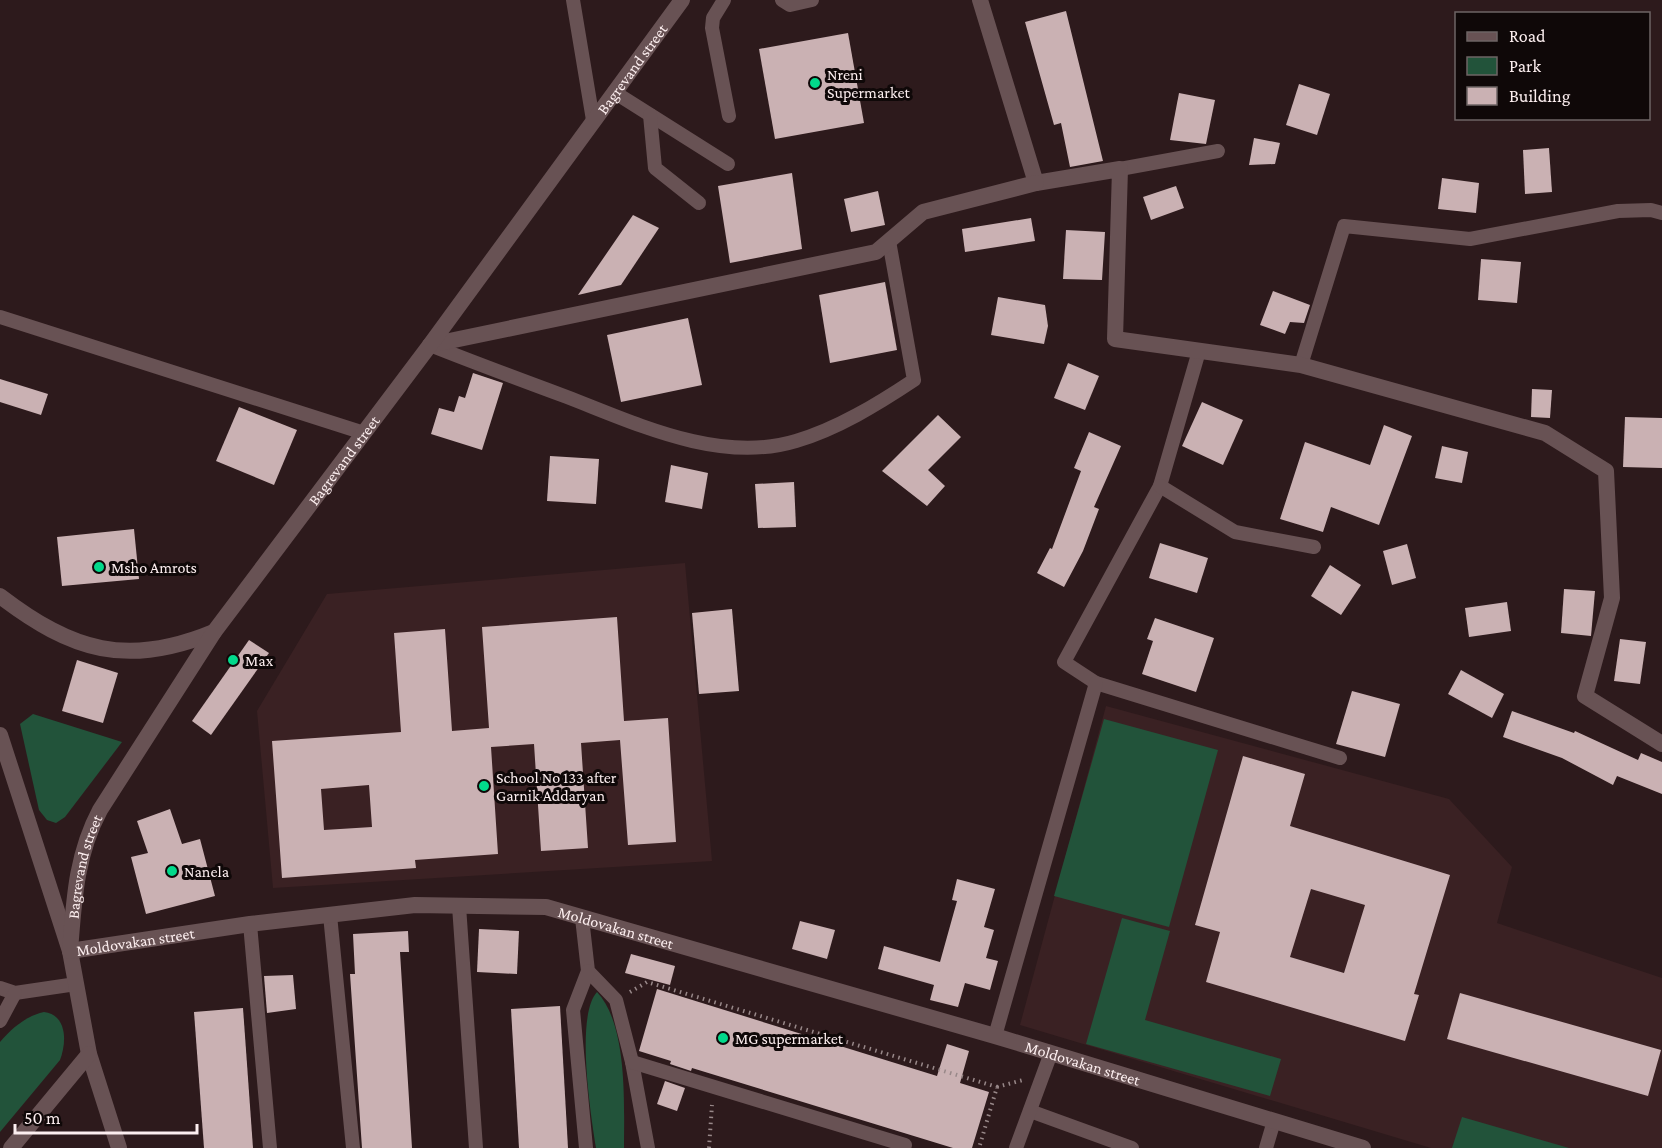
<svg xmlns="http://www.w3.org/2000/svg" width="1662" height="1148" viewBox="0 0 1662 1148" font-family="'Crimson Pro',serif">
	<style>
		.built { fill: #3a2123 }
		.green { fill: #22533a }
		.building { fill: #cab1b3; fill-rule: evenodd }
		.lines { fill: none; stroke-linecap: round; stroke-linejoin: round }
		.path { stroke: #988889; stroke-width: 4; stroke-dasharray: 1.5 4.5; stroke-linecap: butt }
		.service { stroke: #685254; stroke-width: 14 }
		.minor { stroke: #685254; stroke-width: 16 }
		.tertiary { stroke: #685254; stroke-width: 16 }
		.poi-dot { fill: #02d98b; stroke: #0f0808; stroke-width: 2 }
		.labels { text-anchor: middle; stroke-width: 6; stroke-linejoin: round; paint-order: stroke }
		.street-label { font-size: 16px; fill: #fceeef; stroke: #0f0808 }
		.poi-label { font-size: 16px; fill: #fceeef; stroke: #0f0808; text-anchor: start }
	</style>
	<rect width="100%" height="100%" fill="#2d1a1c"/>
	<g class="built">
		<path d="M685 563 712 861 273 888 257 711 327 594Z"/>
		<path d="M1106 706 1449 799 1512 867 1497 923 1662 978V1148H1431L1020 1025Z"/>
	</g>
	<g class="green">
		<path d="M33 714 122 742 65 817 56 823 47 820 39 810 20 724Z"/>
		<path d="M1104 719 1218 750 1169 927 1054 896Z"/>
		<path d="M1122 918 1170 931 1145 1020 1281 1059 1270 1096 1086 1044Z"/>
		<path d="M597 992C628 1025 624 1105 624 1148H596C591 1116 575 1016 597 992Z"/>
		<path d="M44 1012C67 1015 67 1042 60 1060L0 1132V1042C12 1028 26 1016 44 1012Z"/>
		<path d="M1462 1117 1569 1148H1452Z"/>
	</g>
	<g class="building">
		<path d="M1066 11 1103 161 1070 167 1061 123 1054 125 1025 22Z"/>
		<path d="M848 33 864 123 775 139 759 49Z"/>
		<path d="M1299 84 1330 94 1317 135 1286 125Z"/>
		<path d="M1179 93 1215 100 1206 144 1170 140Z"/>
		<path d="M1254 138 1280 143 1275 164 1249 165Z"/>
		<path d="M1549 148 1552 192 1525 194 1523 150Z"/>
		<path d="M792 173 802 249 730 263 718 186Z"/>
		<path d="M1442 178 1479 183 1476 213 1438 209Z"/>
		<path d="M1176 186 1184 208 1151 220 1143 197Z"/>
		<path d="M878 191 885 225 851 232 844 199Z"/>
		<path d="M633 215 659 228 621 285 578 295Z"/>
		<path d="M1031 218 1035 241 965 252 962 229Z"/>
		<path d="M1066 230 1105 232 1102 280 1063 279Z"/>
		<path d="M1481 259 1521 262 1517 303 1478 300Z"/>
		<path d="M885 282 897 350 830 363 819 295Z"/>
		<path d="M1273 291 1310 305 1304 323 1290 322 1285 334 1260 325Z"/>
		<path d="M998 297 1045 305 1048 326 1044 344 991 335Z"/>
		<path d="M688 318 702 385 621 402 607 335Z"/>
		<path d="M1068 363 1099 376 1085 410 1054 398Z"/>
		<path d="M473 373 503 383 482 450 431 434 439 408 454 412 459 396 465 398Z"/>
		<path d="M0 379 48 394 41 415 0 402Z"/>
		<path d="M1532 389 1552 390 1550 418 1531 417Z"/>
		<path d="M1202 402 1243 420 1223 465 1182 446Z"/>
		<path d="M239 407 297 430 274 485 216 461Z"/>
		<path d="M938 415 961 437 928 470 945 486 927 506 882 471Z"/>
		<path d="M1625 417 1662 418V468L1623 467Z"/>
		<path d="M1384 425 1412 436 1379 525 1331 507 1323 532 1280 519 1305 442 1370 465Z"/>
		<path d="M1089 432 1121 446 1094 507 1099 509 1083 551 1064 587 1037 573 1050 548 1052 549 1081 471 1074 468Z"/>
		<path d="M1442 446 1468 452 1462 483 1435 478Z"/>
		<path d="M550 456 599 459 596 504 547 501Z"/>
		<path d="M671 465 708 473 702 509 665 502Z"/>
		<path d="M794 482 796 527 758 528 755 484Z"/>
		<path d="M134 529 139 579 62 586 57 537Z"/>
		<path d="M1160 543 1208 558 1197 593 1149 578Z"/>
		<path d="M1407 544 1416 578 1392 585 1383 551Z"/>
		<path d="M1330 565 1361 585 1341 615 1311 596Z"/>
		<path d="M1564 589 1595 591 1591 636 1561 633Z"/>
		<path d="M1507 602 1511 631 1469 637 1465 608Z"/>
		<path d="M732 609 739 691 699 694 692 613Z"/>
		<path d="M617 617 624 721 668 718 676 842 628 845 620 740 581 743 588 848 541 851 534 744 491 747 498 854 415 860 416 868 282 878 272 741 401 732 394 633 445 629 452 731 489 728 482 627ZM369 785 372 827 324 830 321 789Z"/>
		<path d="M1155 618 1214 638 1196 692 1142 674 1153 641 1147 639Z"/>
		<path d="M1620 639 1646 642 1640 684 1614 681Z"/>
		<path d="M249 640 269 653 211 735 192 721Z"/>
		<path d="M77 660 118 673 103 723 62 711Z"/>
		<path d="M1461 670 1504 694 1492 718 1448 694Z"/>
		<path d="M1352 691 1400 704 1385 757 1336 744Z"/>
		<path d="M1512 711 1574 733 1575 731 1638 760 1641 753 1662 762V794L1617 776 1613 785 1562 758 1503 737Z"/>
		<path d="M1243 756 1305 774 1290 826 1450 875 1414 994 1419 995 1405 1041 1206 982 1220 932 1195 925ZM1311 889 1365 905 1344 973 1290 957Z"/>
		<path d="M170 809 182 844 200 839 215 896 146 914 131 857 148 853 137 821Z"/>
		<path d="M957 879 995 889 984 927 994 930 986 958 998 961 990 990 965 983 958 1007 930 1000 934 985 878 969 884 946 940 962 957 901 952 900Z"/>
		<path d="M800 921 835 930 827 959 792 949Z"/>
		<path d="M479 929 519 931 517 974 477 972Z"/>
		<path d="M408 931 409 952H400L412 1148H362L350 974H355L353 934Z"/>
		<path d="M631 954 675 966 670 985 625 973Z"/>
		<path d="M293 975 296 1009 267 1013 264 976Z"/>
		<path d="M657 989 937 1076 947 1044 969 1051 960 1083 989 1092 972 1148H953L692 1068 691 1071 670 1064 671 1061 639 1051Z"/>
		<path d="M1460 993 1661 1050 1648 1096 1447 1039Z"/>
		<path d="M560 1006 568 1148H519L511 1009Z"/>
		<path d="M243 1008 253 1148H204L194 1012Z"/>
		<path d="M665 1081 685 1088 677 1111 657 1104Z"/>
	</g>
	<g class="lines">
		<g class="path">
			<path d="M630 992 647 982 997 1087 979 1148"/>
			<path d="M997 1087 1023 1080"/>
			<path d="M709 1148 712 1105"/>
		</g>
		<g class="service">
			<path d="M573 0 593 120"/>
			<path d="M724 0 713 18 712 28 729 116"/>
			<path d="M782 0 790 5 812 0"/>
			<path d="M614 92 728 164"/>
			<path d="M650 115 655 168 699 203"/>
			<path d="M1120 169 1218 151"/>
			<path d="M0 317 364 433"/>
			<path d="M430 345C475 363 521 380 567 397 637 424 720 464 796 441 837 429 878 404 914 380L889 241"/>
			<path d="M1199 351 1160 486 1064 662 1096 683 1340 758"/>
			<path d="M1301 365 1344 226 1470 239 1618 211 1651 210 1662 213"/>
			<path d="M1160 486 1235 532 1314 547"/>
			<path d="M459 906 476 1148"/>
			<path d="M330 915 353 1148"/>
			<path d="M582 918 588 971 616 1000 632 1062 648 1148"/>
			<path d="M250 924 270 1148"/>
			<path d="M0 988 15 993 76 984"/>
			<path d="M0 1021 15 993"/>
			<path d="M995 1036 1096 683"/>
			<path d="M632 1062 905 1145"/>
			<path d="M1030 1111 1132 1148"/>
			<path d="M586 1148 573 1010 588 971"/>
			<path d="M1016 1148 1051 1053"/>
			<path d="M1266 1148 1274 1121"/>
		</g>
		<g class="minor">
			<path d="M980 0 1036 183 1120 169 1115 339 1301 365 1545 433 1606 471 1612 598 1585 696 1662 744"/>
			<path d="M430 345 876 252 923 212 1036 183"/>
		</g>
		<g class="tertiary">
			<path d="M0 596C72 651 127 668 214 632"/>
			<path d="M0 735 70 951 89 1054 119 1148"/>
			<path id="s1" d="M70 951 250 924 415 905 546 907 995 1036 1363 1148"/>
			<path id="s2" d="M70 951C74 900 76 855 100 810L214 632 430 345 682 0"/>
			<path d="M11 1148 89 1054"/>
		</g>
	</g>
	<g class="poi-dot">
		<circle cx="815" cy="83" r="6"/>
		<circle cx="99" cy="567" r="6"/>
		<circle cx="233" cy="660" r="6"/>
		<circle cx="484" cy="786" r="6"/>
		<circle cx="172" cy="871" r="6"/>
		<circle cx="723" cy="1038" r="6"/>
	</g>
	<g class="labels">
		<g class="street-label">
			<text dy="6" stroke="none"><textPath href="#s2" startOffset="1058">Bagrevand street</textPath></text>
			<text dy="6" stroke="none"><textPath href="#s2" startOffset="572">Bagrevand street</textPath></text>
			<text dy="6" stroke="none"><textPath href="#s2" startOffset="86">Bagrevand street</textPath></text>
			<text dy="6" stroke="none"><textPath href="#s1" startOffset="552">Moldovakan street</textPath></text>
			<text dy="6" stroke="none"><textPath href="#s1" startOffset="66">Moldovakan street</textPath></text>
			<text dy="6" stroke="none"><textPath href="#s1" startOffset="1038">Moldovakan street</textPath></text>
		</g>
		<g class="poi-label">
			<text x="827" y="80">Nreni<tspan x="827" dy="18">Supermarket</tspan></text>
			<text x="111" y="573">Msho Amrots</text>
			<text x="245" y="666">Max</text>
			<text x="496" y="783">School No 133 after<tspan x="496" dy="18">Garnik Addaryan</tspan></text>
			<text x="184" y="877">Nanela</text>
			<text x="735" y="1044">MG supermarket</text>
		</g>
	</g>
	<rect x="1455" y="12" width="195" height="108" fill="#0f0808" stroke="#6e6464" stroke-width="1.5"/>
	<rect x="1467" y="32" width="30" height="9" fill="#685254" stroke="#6e6464" stroke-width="1.5"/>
	<text x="1509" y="42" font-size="18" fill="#fceeef">Road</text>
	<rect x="1467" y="57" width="30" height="18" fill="#22533a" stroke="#6e6464" stroke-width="1.5"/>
	<text x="1509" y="72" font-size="18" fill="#fceeef">Park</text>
	<rect x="1467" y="87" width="30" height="18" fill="#cab1b3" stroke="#6e6464" stroke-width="1.5"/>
	<text x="1509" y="102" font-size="18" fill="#fceeef">Building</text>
	<path d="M15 1124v9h182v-9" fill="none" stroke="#fceeef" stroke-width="3"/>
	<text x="24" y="1124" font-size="18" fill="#fceeef" stroke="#0f0808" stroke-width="4.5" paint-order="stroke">50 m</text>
</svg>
